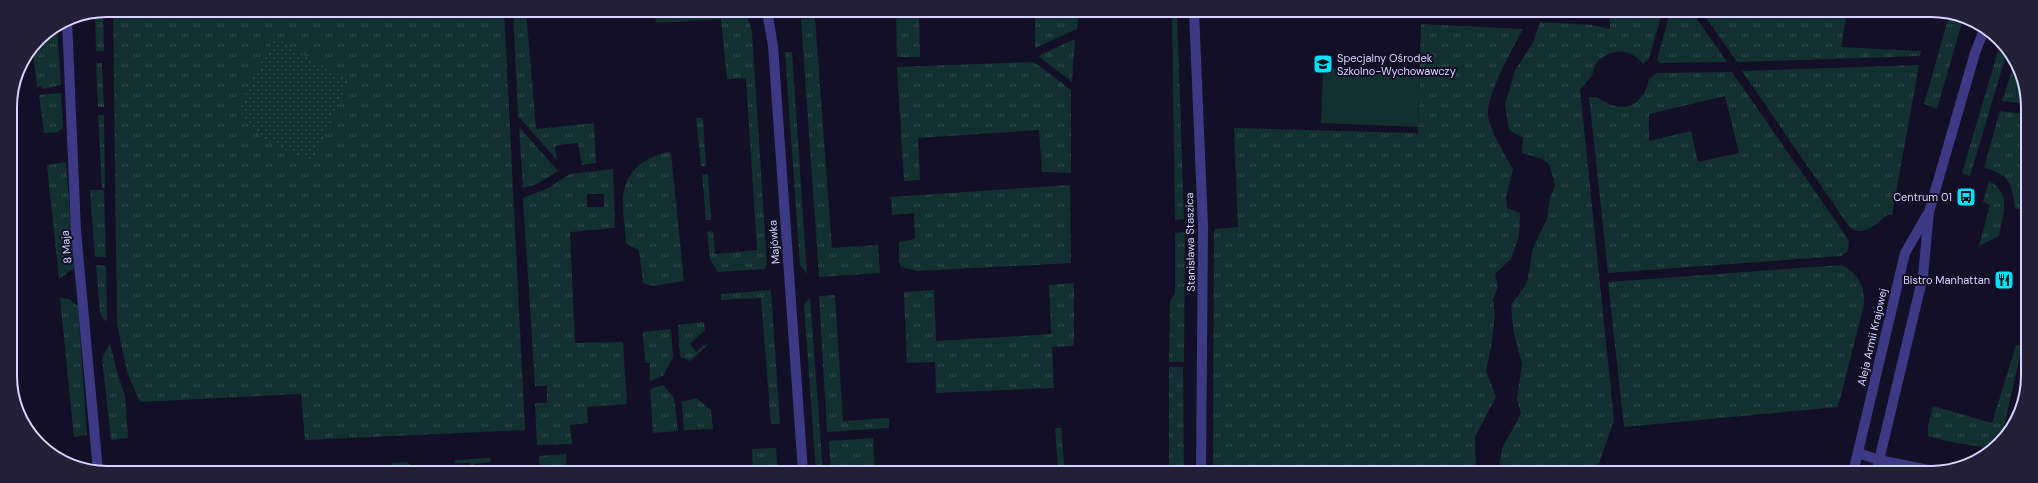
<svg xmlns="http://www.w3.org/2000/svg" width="2038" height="483" viewBox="0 0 2038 483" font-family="'DM Sans',sans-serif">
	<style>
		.grass { fill: url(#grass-tufts); fill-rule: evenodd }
		.park { fill: url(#park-dots) }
		.garden { fill: #12302f }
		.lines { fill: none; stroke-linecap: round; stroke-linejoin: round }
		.minor { stroke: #3d3a85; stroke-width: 10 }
		.labels { text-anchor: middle; stroke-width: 4; stroke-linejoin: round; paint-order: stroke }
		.poi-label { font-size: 11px; fill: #d9d4ff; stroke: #130f26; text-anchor: end }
		.street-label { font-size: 11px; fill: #d9d4ff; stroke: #130f26 }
		.rim { fill: none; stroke: #d9d4ff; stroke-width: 2 }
	</style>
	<defs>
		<pattern id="grass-tufts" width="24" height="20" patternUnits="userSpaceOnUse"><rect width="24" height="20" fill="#12302f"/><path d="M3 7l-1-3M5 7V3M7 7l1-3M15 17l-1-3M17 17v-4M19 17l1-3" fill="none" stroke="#344d4e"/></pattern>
		<pattern id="park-dots" width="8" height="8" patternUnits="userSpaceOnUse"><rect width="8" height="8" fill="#12302f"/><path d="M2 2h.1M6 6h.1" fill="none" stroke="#344d4e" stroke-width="1.8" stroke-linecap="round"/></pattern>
	</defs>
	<rect width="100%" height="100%" fill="#130f26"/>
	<g class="grass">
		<path d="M113 10H504L525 430 305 440 301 394 140 402 127 372 117 324Z"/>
		<path d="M513 10H526L536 129 594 123 596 163 582 165 578 143 557 145 555 148 557 160 518 116Z"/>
		<path d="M103 11 104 51H96L95 12Z"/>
		<path d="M700 11H740L747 16 752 32 767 265 764 269 718 272 710 259 707 232 713 231 715 254 757 250 746 78 727 79 721 19 656 23 655 13Z"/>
		<path d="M896 11H919L920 57H897Z"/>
		<path d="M1035 11H1079L1077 29 1035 48Z"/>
		<path d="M1609 12H1662L1649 59 1643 64C1630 47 1609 48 1596 64 1593 67 1594 71 1592 75 1589 80 1584 85 1580 89L1614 420 1596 472H1498L1503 446 1521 414 1517 399 1522 364 1513 330 1511 305 1527 283 1533 248 1547 219 1550 198 1555 185 1549 164 1542 159 1522 153 1523 138 1509 130 1505 105 1515 70 1533 43 1540 22 1593 25 1610 29Z"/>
		<path d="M1670 12H1692L1727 62 1660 63 1657 60Z"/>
		<path d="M1702 12H1847L1841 47 1921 51 1920 56 1737 62Z"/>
		<path d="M1950 12 1963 19 1937 109 1924 104Z"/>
		<path d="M1172 13H1177L1184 219 1175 220Z"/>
		<path d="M815 18 832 248 878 245 880 273 819 277 801 19Z"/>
		<path d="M1421 24 1523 29C1512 51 1489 89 1488 112 1487 127 1506 156 1513 169L1506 198 1507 208 1520 213 1519 236 1511 259 1495 274 1498 287 1493 300 1495 315 1491 348 1486 371 1496 397 1475 437 1476 468 1474 472H1213L1214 229 1238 227 1234 128 1418 133Z"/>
		<path d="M57 26 61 85 43 89 40 86 37 87 32 47 39 38Z"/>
		<path d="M1075 39 1072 82 1038 56Z"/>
		<path d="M2001 41 2007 52 1970 176 1962 173Z"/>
		<path d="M785 52H792L807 274 800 265Z"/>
		<path d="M1034 62 1071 90V173L1042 172 1039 130 918 138 920 180 904 181 897 67Z"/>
		<path d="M96 63H102L104 107H98Z"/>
		<path d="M1919 65 1892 215 1888 214C1878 223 1864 237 1850 228L1742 71Z"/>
		<path d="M2014 65 2026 88V104L2002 101Z"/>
		<path d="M1732 72 1844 233 1849 241 1848 251 1841 256 1608 273 1589 97H1597C1620 115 1643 108 1649 79L1657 73ZM1725 96 1739 153 1698 162 1691 131 1649 141V114Z"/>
		<path d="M61 93 63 127 58 132 44 133 39 95Z"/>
		<path d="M2000 111 2026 114 2022 174 2026 175V211L2015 208C2012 183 2010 175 1984 168Z"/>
		<path d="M98 115H104L105 189 102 188Z"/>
		<path d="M696 118H703L706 166H701Z"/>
		<path d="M519 127 558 171 537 184 523 188Z"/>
		<path d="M668 152 671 153 684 281 653 286 643 283 639 251 626 243C624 212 614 180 645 161 653 157 659 153 668 152Z"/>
		<path d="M66 162 74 268 59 279 47 165Z"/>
		<path d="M613 169 615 228 570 232 575 343 623 342 627 404 587 407 588 423 570 425 572 444 537 445 535 403H547V386H535L523 198 548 188 570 174ZM604 194V207H587V194Z"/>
		<path d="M702 174H708L711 220H706Z"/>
		<path d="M1989 181C2012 193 2003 215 1999 236L1979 246 1990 205 1983 202Z"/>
		<path d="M1070 185 1071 263 918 271 901 267 899 262V242L915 239 914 213 892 215 891 197Z"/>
		<path d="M90 190H104L106 257H95Z"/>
		<path d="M1185 232 1184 362H1169L1170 302 1175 293V233Z"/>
		<path d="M96 265 106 266 107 322 100 314Z"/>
		<path d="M1841 265C1858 272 1865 287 1864 305L1838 407 1624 427 1608 282Z"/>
		<path d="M1074 283V346L1052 347 1054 388 936 393 935 362 907 363 904 292 934 290 936 341 1051 334 1049 285Z"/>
		<path d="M771 290 780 424H771L761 298 721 300V294Z"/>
		<path d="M835 295 843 421 889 418V428L827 432 819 296Z"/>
		<path d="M60 298 69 299 78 306 87 435 74 437Z"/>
		<path d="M810 298 823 472H816L804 304Z"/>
		<path d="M704 322 705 330 690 344 696 352 707 343V346L690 361 680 357 678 325Z"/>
		<path d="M671 329 673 357 663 376 650 381V363H645L643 332Z"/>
		<path d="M110 343 117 372 125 396 128 438 111 440 102 358Z"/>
		<path d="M2016 345 2022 347 2003 430 2009 432 1995 449 1951 442 1928 436V425L1933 406 1992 423Z"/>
		<path d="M1169 367H1183L1184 472H1169Z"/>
		<path d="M663 385 674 398 678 431 653 433 650 389Z"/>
		<path d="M696 398 711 410 713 429 684 430 682 402Z"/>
		<path d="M1055 428H1061L1065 472H1047L1058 471Z"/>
		<path d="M873 438 875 472H831L829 441Z"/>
		<path d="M776 448 778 472H753L752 449Z"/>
		<path d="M566 454 567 472H540L539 456Z"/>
		<path d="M490 458 491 462 474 464 475 471H472L470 463H454L456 460Z"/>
		<path d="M407 462 414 468V471H393L392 463Z"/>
	</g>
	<path class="park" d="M275 38 349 81 313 161 279 147 259 135 239 110 252 79Z"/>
	<path class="garden" d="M1323 68 1420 72 1418 127 1321 123Z"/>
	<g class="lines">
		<g class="minor">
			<path d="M767 11 773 46 803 472"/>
			<path d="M1194 11 1203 226 1201 472"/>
			<path d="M67 19 76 231 98 471"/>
			<path d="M1858 453 1879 460 1939 472"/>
			<path d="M1853 473 1905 253 1927 215"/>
			<path d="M1876 473 1923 276 1929 212 1975 53 1984 30"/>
		</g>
	</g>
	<defs>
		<symbol id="school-square" viewBox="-11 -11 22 22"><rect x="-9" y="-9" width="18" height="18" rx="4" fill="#00e5ff" stroke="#130f26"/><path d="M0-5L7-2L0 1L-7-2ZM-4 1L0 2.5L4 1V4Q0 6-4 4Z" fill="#111"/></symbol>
		<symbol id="bus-square" viewBox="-11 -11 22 22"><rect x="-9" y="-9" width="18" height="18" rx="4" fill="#00e5ff" stroke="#130f26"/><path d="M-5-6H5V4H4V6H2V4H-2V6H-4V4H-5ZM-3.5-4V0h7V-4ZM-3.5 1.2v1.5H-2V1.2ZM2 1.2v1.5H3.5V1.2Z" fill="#111"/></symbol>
		<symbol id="restaurant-square" viewBox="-11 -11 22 22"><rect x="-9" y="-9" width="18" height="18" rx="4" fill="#00e5ff" stroke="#130f26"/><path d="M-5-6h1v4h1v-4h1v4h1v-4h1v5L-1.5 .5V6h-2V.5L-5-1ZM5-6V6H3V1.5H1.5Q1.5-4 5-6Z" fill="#111"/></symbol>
	</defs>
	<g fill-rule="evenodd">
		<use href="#school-square" x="1312" y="53" width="22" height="22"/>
		<use href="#bus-square" x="1955" y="186" width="22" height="22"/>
		<use href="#restaurant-square" x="1993" y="269" width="22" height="22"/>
	</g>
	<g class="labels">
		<g class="poi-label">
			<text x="1337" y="62" text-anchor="start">Specjalny Ośrodek<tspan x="1337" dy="13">Szkolno-Wychowawczy</tspan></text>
			<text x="1952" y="201">Centrum 01</text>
			<text x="1990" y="284">Bistro Manhattan</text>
		</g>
		<g class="street-label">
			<text transform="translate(774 242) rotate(-94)" y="4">Majówka</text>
			<text transform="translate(1190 242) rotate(-91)" y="4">Stanisława Staszica</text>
			<text transform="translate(66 247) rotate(-95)" y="4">8 Maja</text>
			<text transform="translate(1872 337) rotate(-77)" y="4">Aleja Armii Krajowej</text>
		</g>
	</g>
	<path d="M0 0H2038V483H0ZM107 17H1931A90 90 0 0 1 2021 107V376A90 90 0 0 1 1931 466H107A90 90 0 0 1 17 376V107A90 90 0 0 1 107 17Z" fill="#231f37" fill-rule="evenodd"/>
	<path class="rim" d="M107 17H1931A90 90 0 0 1 2021 107V376A90 90 0 0 1 1931 466H107A90 90 0 0 1 17 376V107A90 90 0 0 1 107 17Z"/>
</svg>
